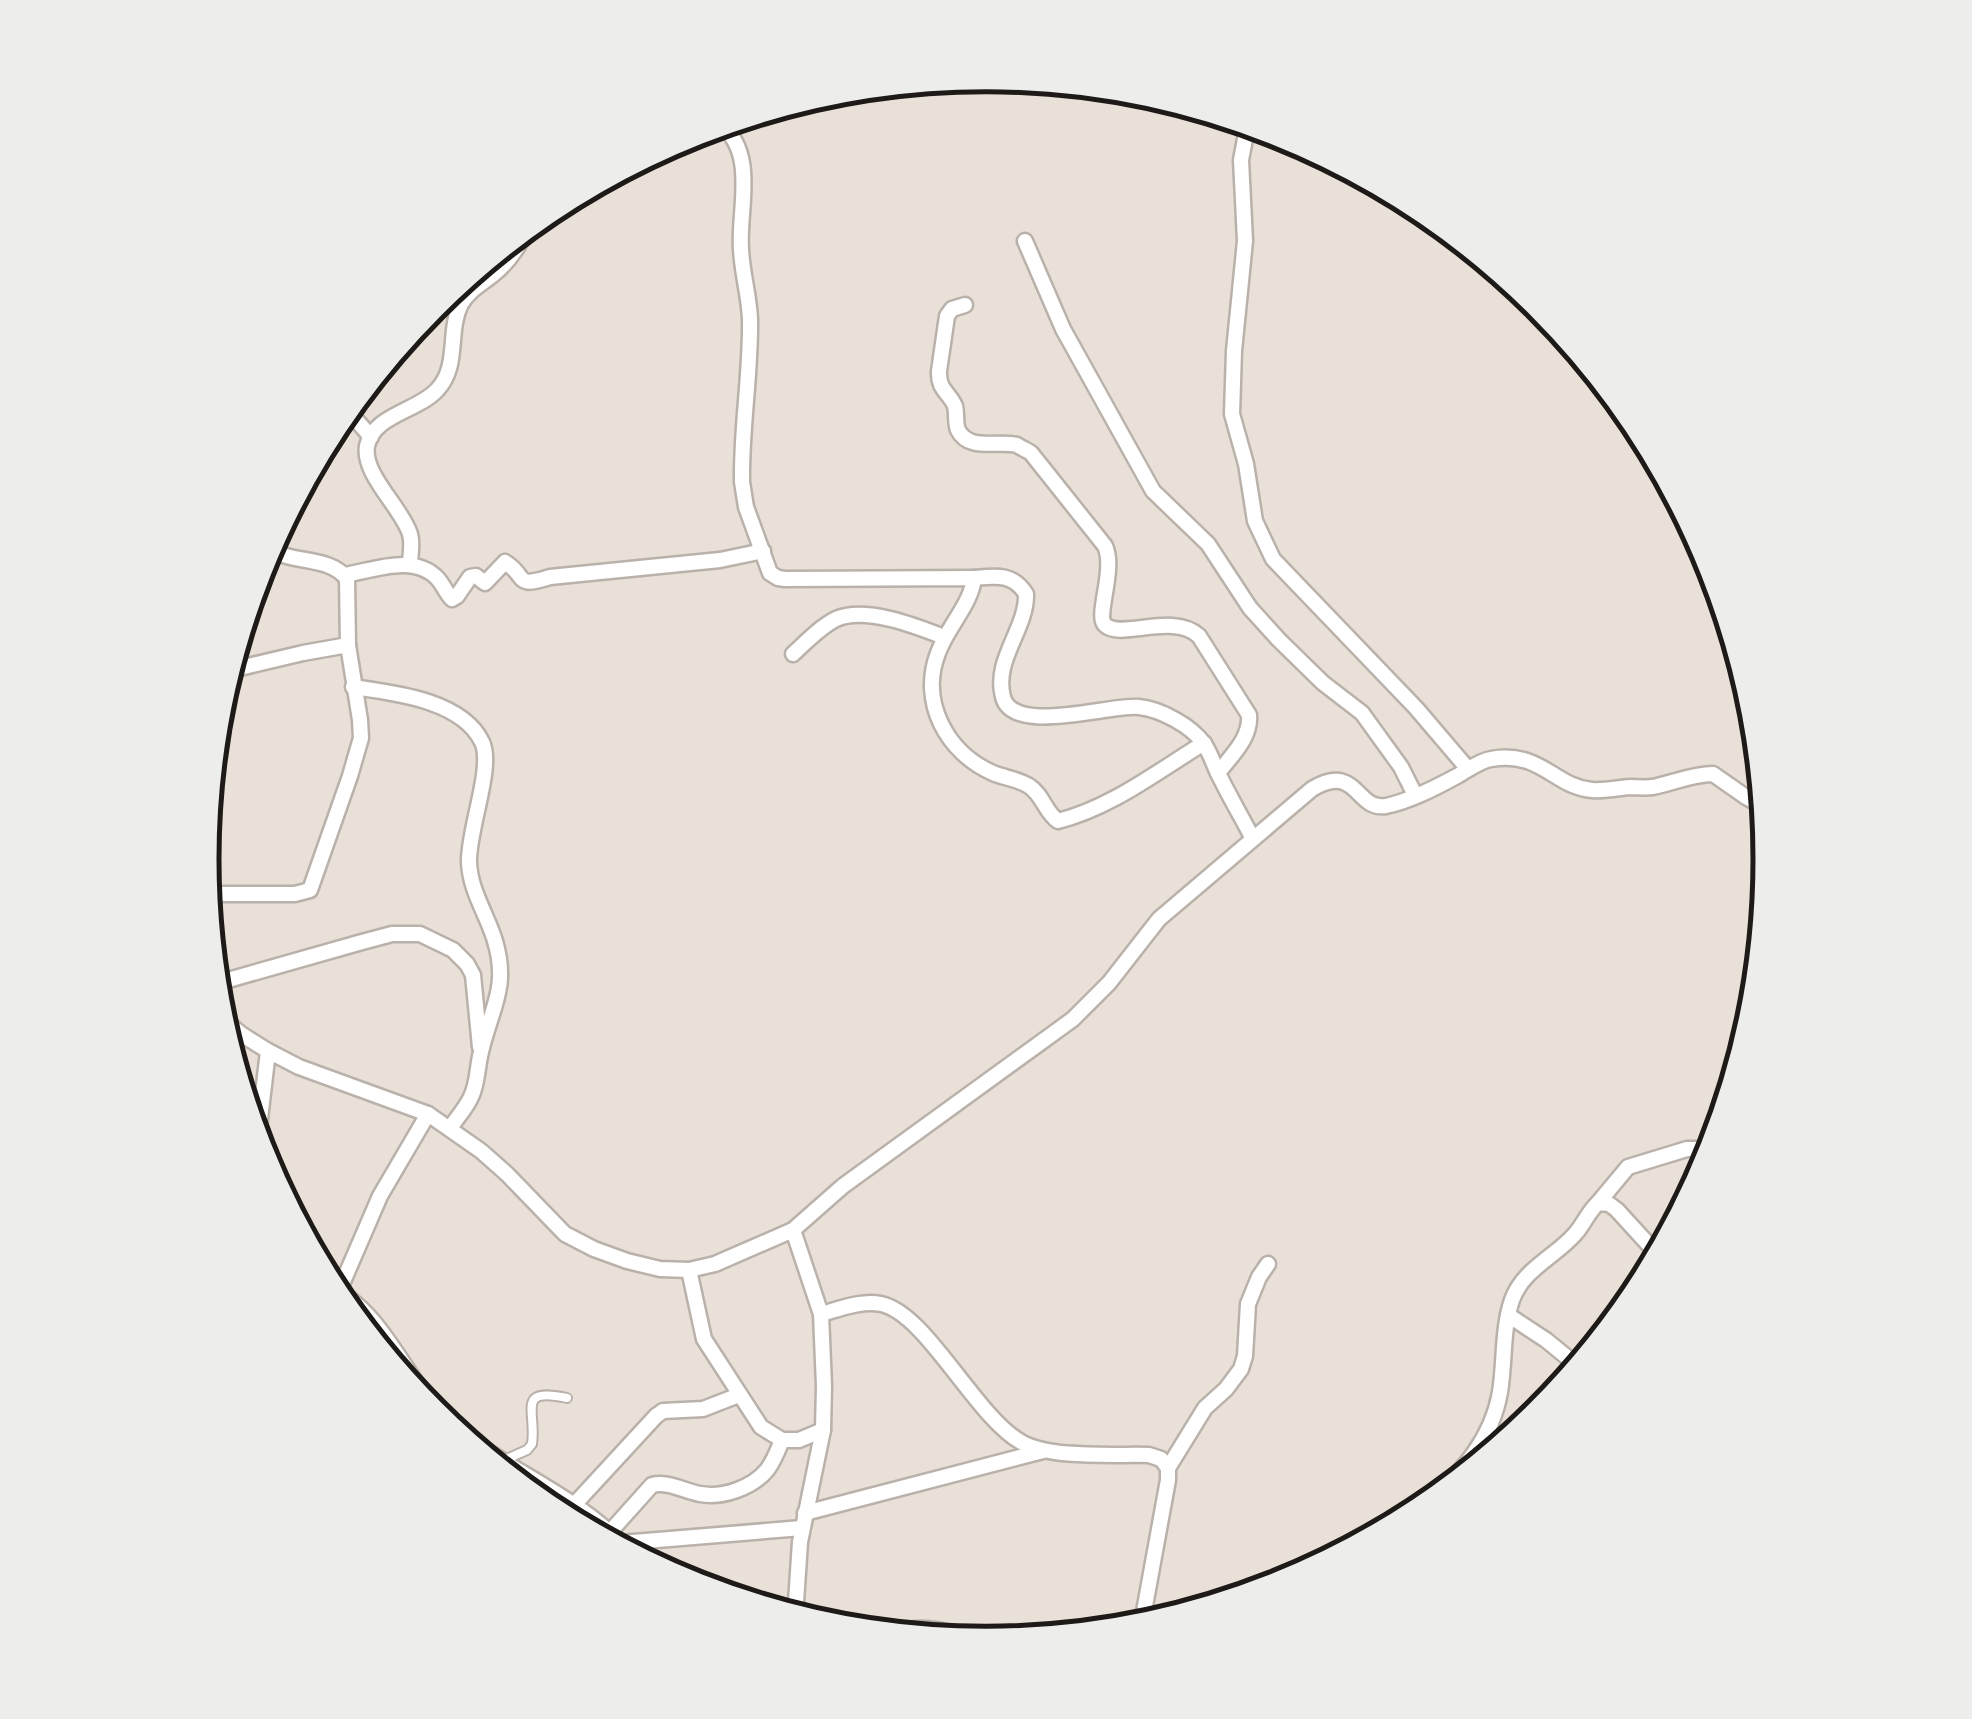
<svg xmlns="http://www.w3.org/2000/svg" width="1972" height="1719" viewBox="0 0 1972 1719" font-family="'Times New Roman',serif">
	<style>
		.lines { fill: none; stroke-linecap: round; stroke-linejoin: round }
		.service-casing { stroke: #bab2aa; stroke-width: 12 }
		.minor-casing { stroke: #bab2aa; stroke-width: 19 }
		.service { stroke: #fff; stroke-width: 8 }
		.minor { stroke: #fff; stroke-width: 14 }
		.rim { fill: none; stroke: #1d1a17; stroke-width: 5 }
	</style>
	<rect width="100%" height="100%" fill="#e9e1d8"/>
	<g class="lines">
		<defs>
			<path id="service" d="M502 1461 527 1450 532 1444C537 1411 515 1387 567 1398"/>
			<g id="minor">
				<path d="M1248 123 1241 160 1245 241 1234 351 1232 414 1246 464 1255 521 1273 559 1416 708 1468 769"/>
				<path d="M720 124C758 153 738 210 741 249 742 273 749 295 750 319 751 373 741 428 742 482L746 507 770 573 778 578 785 579 974 578C971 605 947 627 938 653 919 702 947 753 993 773 1005 778 1018 779 1029 786 1043 795 1045 812 1058 821 1111 808 1158 771 1204 743"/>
				<path d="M1025 241 1063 329 1153 491 1208 544 1250 608 1279 640 1323 683 1362 713 1401 767 1415 795"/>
				<path d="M965 305 952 309 947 316 939 371C938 390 949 392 955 406 957 414 955 423 958 430 969 452 998 440 1017 445 1018 446 1030 452 1031 453L1105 546C1116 569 1095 616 1105 625 1121 640 1173 612 1199 636L1249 715C1251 738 1231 756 1218 773"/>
				<path d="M341 415 358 422 371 437"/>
				<path d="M410 565C410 555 413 544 410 534 402 508 362 474 367 446 373 415 418 411 437 390 460 366 447 331 461 304 470 289 482 284 495 273 511 260 521 243 530 224"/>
				<path d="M345 575C374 570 415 553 438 579 444 586 446 593 452 599L457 596 470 577 476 576 485 583 505 562C528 576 513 589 550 577L720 560 763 551"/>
				<path d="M974 578C996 576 1013 573 1026 594 1027 629 993 660 1003 697 1013 736 1110 704 1139 707 1160 709 1192 726 1204 744 1210 752 1213 763 1217 771 1228 794 1241 816 1253 839"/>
				<path d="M793 654C806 642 820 627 836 619 865 606 916 626 944 637"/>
				<path d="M227 671 303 653 348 645"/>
				<path d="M353 687C394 693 462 700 482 742 494 766 468 830 469 862 470 891 487 914 495 941 509 988 491 1008 481 1052 477 1067 478 1083 471 1097 466 1108 457 1118 450 1128"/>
				<path d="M205 894H295L310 890 350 776 361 738 360 720 348 645 347 579C330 555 290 565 268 547"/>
				<path d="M214 984 362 942 392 934H420L453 950 467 964 473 975 480 1047"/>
				<path d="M217 1014 241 1034 268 1051 299 1067 428 1114 481 1151 507 1174 565 1234 594 1249 627 1261 660 1269 689 1270 715 1264 793 1230 843 1186 1073 1019 1109 983 1159 919 1312 789C1358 762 1355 811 1386 806 1410 801 1435 788 1457 776 1468 770 1479 761 1491 759 1541 750 1554 787 1592 790 1604 791 1617 788 1630 787 1638 787 1645 788 1653 787 1673 783 1692 774 1713 774L1746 797 1765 807"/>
				<path d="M257 1145 268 1051"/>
				<path d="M1598 1203 1628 1167 1687 1149H1699L1712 1156"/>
				<path d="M793 1230 821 1314 824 1386 823 1430 800 1542 795 1617"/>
				<path d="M689 1270 704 1339 761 1427 782 1440H799L823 1430"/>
				<path d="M330 1289C378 1303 411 1387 446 1422 457 1433 471 1441 484 1449 527 1478 598 1511 628 1553"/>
				<path d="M339 1291 380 1196 428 1114"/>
				<path d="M821 1314C839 1309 862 1300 881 1304 926 1313 975 1416 1021 1442 1050 1459 1115 1454 1149 1455L1161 1459 1168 1468V1480L1141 1628"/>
				<path d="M1508 1315 1546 1340 1579 1367"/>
				<path d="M1168 1468 1205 1408 1226 1389 1241 1369 1245 1356 1248 1304 1259 1277 1268 1264"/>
				<path d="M573 1506 656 1416 663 1411 703 1409 739 1395"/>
				<path d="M805 1513 1043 1451"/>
				<path d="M1420 1513C1455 1477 1491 1445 1500 1392 1505 1362 1502 1329 1512 1300 1523 1269 1555 1257 1575 1234 1584 1224 1588 1212 1598 1203L1609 1204 1617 1210 1659 1256"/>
				<path d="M609 1533 652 1485C668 1481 684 1491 700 1494 723 1498 752 1488 767 1470 774 1461 778 1450 782 1440"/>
				<path d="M621 1543 802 1528"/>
				<path d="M894 1635C915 1623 954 1630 974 1643"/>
			</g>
		</defs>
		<use href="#service" class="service-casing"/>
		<use href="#minor" class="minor-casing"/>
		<use href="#service" class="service"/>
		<use href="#minor" class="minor"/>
	</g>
	<path d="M0 0H1972V1719H0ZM219 859a767 767 0 1 1 1534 0a767 767 0 1 1-1534 0Z" fill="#ededec" fill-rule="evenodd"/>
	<path class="rim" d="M219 859a767 767 0 1 1 1534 0a767 767 0 1 1-1534 0Z"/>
</svg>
